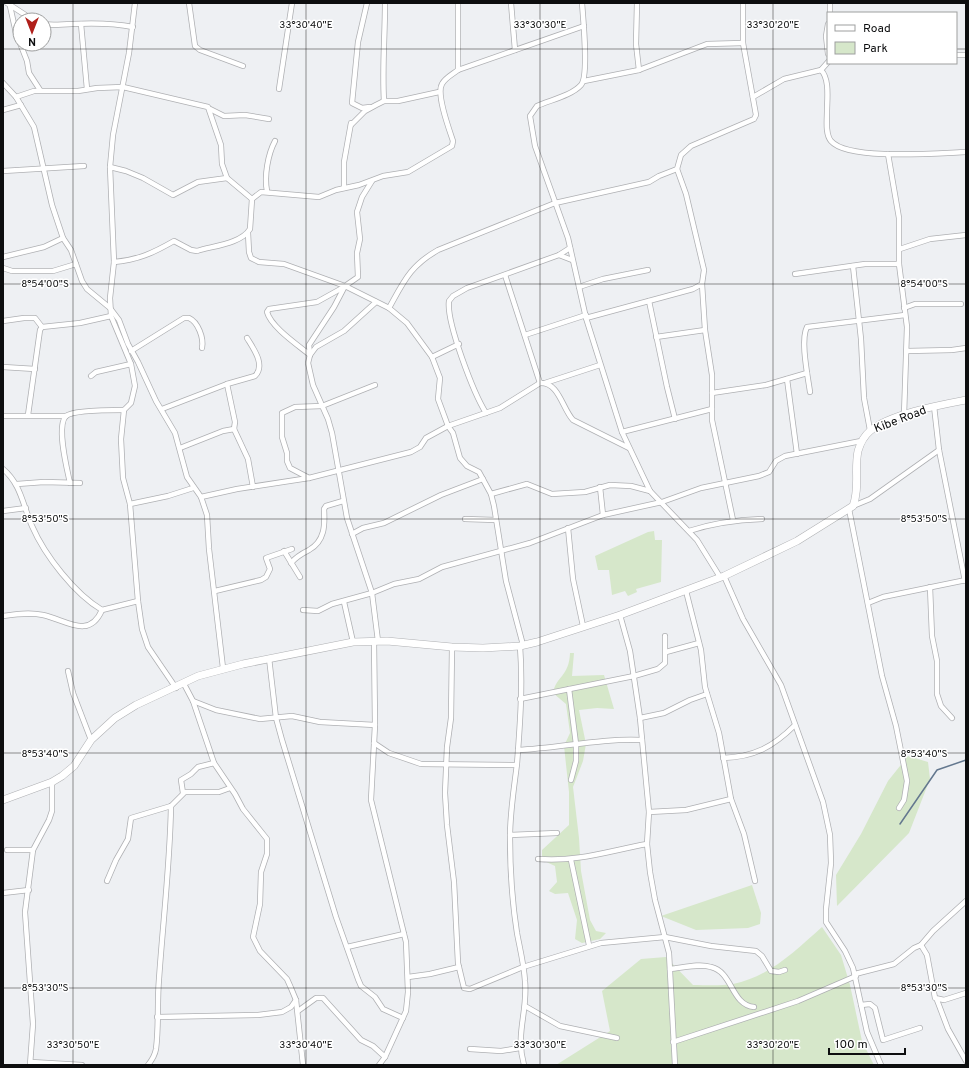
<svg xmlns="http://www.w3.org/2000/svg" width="969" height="1068" viewBox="0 0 969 1068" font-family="Overpass,sans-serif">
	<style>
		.green { fill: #d6e7ca }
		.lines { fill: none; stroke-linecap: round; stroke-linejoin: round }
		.stream { stroke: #64788f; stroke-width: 1.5 }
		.street-casing { stroke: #afb0b3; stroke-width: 6 }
		.secondary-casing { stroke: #afb0b3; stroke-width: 8 }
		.street { stroke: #fff; stroke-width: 4.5 }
		.secondary { stroke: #fff; stroke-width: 7 }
		.ticks { fill: none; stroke: #0d0e0f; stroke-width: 1; stroke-opacity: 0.45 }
		.labels { text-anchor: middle; stroke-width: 3; stroke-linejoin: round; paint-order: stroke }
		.street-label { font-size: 12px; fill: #0d0e0f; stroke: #fff }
		.ticks-label { font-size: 10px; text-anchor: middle; fill: #0d0e0f; stroke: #fff; stroke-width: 3; stroke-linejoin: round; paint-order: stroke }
	</style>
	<rect width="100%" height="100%" fill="#eef0f3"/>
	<g class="green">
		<path d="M654 531 655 540H662L661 582 636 589 637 592 628 596 625 591 612 595 609 570H598L595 556 648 532Z"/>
		<path d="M570 653H574L572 676 604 675 614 709 597 708 579 710 586 744 583 761 573 787 579 838 581 871 590 920 596 931 606 933 600 939 582 943 575 939 577 920 568 893 555 894 549 891 557 882 555 866 542 860V850L569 825V792L564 746 570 733 566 704 553 693C556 676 569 677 570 653Z"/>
		<path d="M908 756 928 762 930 779 909 833 837 906 836 875 861 834 888 781Z"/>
		<path d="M752 885 761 913 760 924 748 928 696 930 661 916Z"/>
		<path d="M822 927 841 955 850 985 862 1041 874 1065H556L610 1031 602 991 641 959 666 957 693 985C705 985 720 986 733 984 769 977 795 951 822 927Z"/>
	</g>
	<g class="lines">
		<path class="stream" d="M900 824 937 770 966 760"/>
		<defs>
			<g id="street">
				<path d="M7 3 33 20"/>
				<path d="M135 3 129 53 113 135 110 167 114 262 110 298 111 316 131 364 135 386 131 403 124 410 121 439 123 478 130 504 138 601 142 629 148 647 176 688"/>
				<path d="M189 3 195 46 200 50 243 66"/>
				<path d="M367 3 358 42 352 103 362 108 370 107"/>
				<path d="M458 3V70"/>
				<path d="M511 3 515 50"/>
				<path d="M582 3C583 17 589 76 581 85 571 96 550 100 537 106L530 116 535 146 568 238 586 318 622 432 650 491 697 540 720 577"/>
				<path d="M637 3 636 44 639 70"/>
				<path d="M10 6 16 33 27 61 29 73 40 90"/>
				<path d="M830 13V3"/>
				<path d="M44 24C54 26 62 24 72 24 92 23 113 23 133 27"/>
				<path d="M81 24 87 89"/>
				<path d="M828 24 826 36 828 54"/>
				<path d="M956 55H966"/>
				<path d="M821 70 828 62"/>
				<path d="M584 81 639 70 707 44 743 43"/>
				<path d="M3 83 16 97 34 127 52 205 63 238 71 250 82 281 87 289 110 308 119 320 128 344 138 362 156 401 175 433 187 477 201 497 207 515 209 549 223 668"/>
				<path d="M279 89 292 3"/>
				<path d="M16 97 34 91H78L97 88 123 87 208 107 221 145 222 164 227 178 252 199"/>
				<path d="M753 97 784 79 821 70C830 79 827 100 827 111 827 120 825 134 831 141 848 161 939 153 966 152"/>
				<path d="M384 101C382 68 385 36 385 3"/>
				<path d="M210 109 224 116 245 115 269 119"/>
				<path d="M3 110 21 105"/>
				<path d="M351 125 365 111 376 105 384 101H398L439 92"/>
				<path d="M888 154 899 218V264L907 327 904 415"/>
				<path d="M110 167 126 171 143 178 173 195 198 182 227 178"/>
				<path d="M677 169 686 194 704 270 702 284 705 330 712 375V420L733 520"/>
				<path d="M3 171 84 166"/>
				<path d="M344 188V162L351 123"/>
				<path d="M267 191C264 176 268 154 275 141"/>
				<path d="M248 233 249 252 251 258 259 262 284 264 345 286 389 308 407 323 432 357 440 378 438 399 448 426 453 433 460 458 467 466 479 472 491 494 494 506 506 581 523 645"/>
				<path d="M900 249 930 239 966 235"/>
				<path d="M559 255 572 260"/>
				<path d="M3 257 44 247 63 238"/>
				<path d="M114 262C138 260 153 253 174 241L191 250 197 251C212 246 241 244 250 229L252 199 261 192 319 197 336 190 359 185 383 176 408 172 452 146 453 141C449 129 436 94 442 84 445 78 453 74 458 70L584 26"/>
				<path d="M853 266 861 339 864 398 870 430"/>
				<path d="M3 268 12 271H53L76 264"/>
				<path d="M795 274 865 264H899"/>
				<path d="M505 275 540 383"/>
				<path d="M579 287 603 279 648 270"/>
				<path d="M649 301 667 387 675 419"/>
				<path d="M376 302 344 331 316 347 310 355 308 363 313 385 328 419 332 433 347 518 372 593 378 641"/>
				<path d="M389 308C404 281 410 266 438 250L555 203 649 182 659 176 677 169 681 155 691 146 754 119 756 115 743 43V3"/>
				<path d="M904 308 915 304H961"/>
				<path d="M586 318 693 289 702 284"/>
				<path d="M3 321 24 318H35L42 327"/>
				<path d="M525 335 586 315"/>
				<path d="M656 337 705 330"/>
				<path d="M131 351 184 318H189C198 322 204 338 202 348"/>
				<path d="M907 351 952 350 966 348"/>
				<path d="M310 355 309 345 334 307 345 286 358 277 357 253 360 239 357 212 362 197 372 181"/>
				<path d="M310 355C298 345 271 327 267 312L269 309 317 302 344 287"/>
				<path d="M432 357 459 344"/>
				<path d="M3 367 35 369"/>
				<path d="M91 376 96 372 131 364"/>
				<path d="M787 379 797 454"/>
				<path d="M545 383 600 365"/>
				<path d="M227 384 235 422 234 429"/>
				<path d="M810 392C808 377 800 340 807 327L905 315"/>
				<path d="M712 393 766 385 807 373"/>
				<path d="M934 406 939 450 965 581"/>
				<path d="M162 409 227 384 255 376C266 365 253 348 247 338"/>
				<path d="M486 413C474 394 446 322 449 301L453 296 467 288 559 255 570 248"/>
				<path d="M28 415 40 330 42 327 80 323 111 316"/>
				<path d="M3 416H66"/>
				<path d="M622 432 712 409"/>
				<path d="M180 448 223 431 234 429 248 459 253 487"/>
				<path d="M3 469C21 484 23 506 32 526 45 556 75 594 102 610L138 601"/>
				<path d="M309 478 290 468 287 461V453L282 437V413L295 407 322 406 375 385"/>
				<path d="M70 483C67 469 56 426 66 416 73 410 113 410 124 410"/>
				<path d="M17 484 44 482 80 483"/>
				<path d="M600 487 603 515"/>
				<path d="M491 494 527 484 552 494 585 492 610 485 631 486 650 491"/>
				<path d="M201 497 237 489 309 478 411 452 420 447 426 438 448 426 500 408 540 383C559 382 562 408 573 420L629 448"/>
				<path d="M130 504 168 496 193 488"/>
				<path d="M853 506 870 499 939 450"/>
				<path d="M849 509 882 676 896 726 907 781 904 800 899 808"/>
				<path d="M3 511 26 508"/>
				<path d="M465 519 496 520"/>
				<path d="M568 528 573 579 583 626"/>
				<path d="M689 531C713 523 736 520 762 519"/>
				<path d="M352 534 363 528 384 523 441 495 483 479"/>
				<path d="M284 551 300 577"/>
				<path d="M291 563C296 557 301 554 309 550 325 541 325 525 324 509L326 506 343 501"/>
				<path d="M724 576 743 619 781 685 823 802 830 835 831 863 826 909V922L845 951 853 968 867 1032 881 1065"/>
				<path d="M930 587 932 636 937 661V694L941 706 952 718"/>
				<path d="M215 591 261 580 266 577 270 569 266 558 292 549"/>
				<path d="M686 591 701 650 705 687 719 733 731 799 744 834 755 881"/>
				<path d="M344 602 353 642"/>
				<path d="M868 603 883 597 966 580"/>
				<path d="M303 610 318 611 332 604 372 593 394 584 419 579 442 567 530 543 603 515 662 502 701 488 759 476 769 472 776 461 785 456 861 441"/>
				<path d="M620 615 630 651 640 718 649 812 647 844 650 872 655 900 669 953 675 1065"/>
				<path d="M3 616C16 614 30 612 43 615 66 620 89 640 102 610"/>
				<path d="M374 641 375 725 371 800 406 942 408 992 406 1011 385 1057 379 1065"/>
				<path d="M520 646C523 685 520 725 517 764 514 788 510 812 510 837 510 869 512 901 517 933 520 949 524 965 525 981 528 1012 515 1033 524 1065"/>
				<path d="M452 647 451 718 447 747 445 793 447 825 454 882 458 963 464 988 470 989 523 967 601 943 665 937 711 946 756 951 762 956 771 971 779 972 785 970"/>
				<path d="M666 652 699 643"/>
				<path d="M269 658 276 718 282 740 336 917 358 979 361 986 375 997 383 1009 403 1018"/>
				<path d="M68 671 73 693 91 740"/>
				<path d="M184 684 193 701 214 763 235 794 243 809 267 839V854L261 872 260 904 253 937 260 951 287 979 291 988 296 1000 303 1065"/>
				<path d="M569 689 576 744V761L571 780"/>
				<path d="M520 699 634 676 658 669 665 663V636"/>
				<path d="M193 701 216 710 260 719 292 716 320 722 375 725"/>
				<path d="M640 718 664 713 690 700 707 694"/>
				<path d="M374 743 389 753 421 764 516 765"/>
				<path d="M518 750C560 748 600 738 642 740"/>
				<path d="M723 758C754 757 773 747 795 725"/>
				<path d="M183 793 181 780 191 774 198 767 214 763"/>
				<path d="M649 812 686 810 731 799"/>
				<path d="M510 835 557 833"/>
				<path d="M7 850H33"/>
				<path d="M538 859C579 862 608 851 647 844"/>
				<path d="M571 860 589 945"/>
				<path d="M107 881 116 860 128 839 131 818 171 806 185 792H219L230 788"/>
				<path d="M3 893 29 890"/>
				<path d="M921 945 933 931 966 901"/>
				<path d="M347 947 404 934"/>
				<path d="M670 969C682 968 699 963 711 967 733 972 731 1005 754 1007"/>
				<path d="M855 974 894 964 914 948 921 945 927 955 935 998 944 1000 966 993"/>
				<path d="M408 977 430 974 459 967"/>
				<path d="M937 1000 948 1029 966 1061"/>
				<path d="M861 1005 870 1004 875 1008 883 1040 920 1028"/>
				<path d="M525 1006 560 1026 617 1038"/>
				<path d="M298 1011 316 998H323L361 1040 373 1046 385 1057"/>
				<path d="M157 1017 258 1015 282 1012 291 1007 296 1000"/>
				<path d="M673 1042 798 1001 856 976"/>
				<path d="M470 1049 501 1051 520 1048"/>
				<path d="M31 1062 82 1065"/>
				<path d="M30 1065 33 1024 25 912 33 850 49 820 52 811V782"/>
				<path d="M148 1065C152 1060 155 1055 156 1049 159 1026 157 1002 159 979 163 921 170 864 171 806"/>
			</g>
			<path id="secondary" d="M3 800 52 782 62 776 74 766 91 740 115 718 136 705 198 676 243 664 353 642 387 641 452 647 483 648 520 646 537 642 620 615 724 576 797 541 853 506C860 488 854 470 858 451 860 444 864 436 870 431 890 414 940 405 966 400"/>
		</defs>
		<use href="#street" class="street-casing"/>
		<use href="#secondary" class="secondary-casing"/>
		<use href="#street" class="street"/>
		<use href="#secondary" class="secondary"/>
	</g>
	<path class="ticks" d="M73 3V1065M306 3V1065M540 3V1065M773 3V1065M3 49H828M956 49H966M3 284H966M3 519H966M3 753H966M3 988H966"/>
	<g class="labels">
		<g class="street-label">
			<text transform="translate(900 419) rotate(-21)" y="4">Kibe Road</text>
		</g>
	</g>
	<g class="ticks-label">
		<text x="306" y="28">33°30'40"E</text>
		<text x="540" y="28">33°30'30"E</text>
		<text x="773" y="28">33°30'20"E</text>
		<text x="924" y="287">8°54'00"S</text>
		<text x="45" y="287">8°54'00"S</text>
		<text x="924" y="522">8°53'50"S</text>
		<text x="45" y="522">8°53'50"S</text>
		<text x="924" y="757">8°53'40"S</text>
		<text x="45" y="757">8°53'40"S</text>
		<text x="924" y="991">8°53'30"S</text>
		<text x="45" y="991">8°53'30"S</text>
		<text x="73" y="1048">33°30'50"E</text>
		<text x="306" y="1048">33°30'40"E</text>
		<text x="540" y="1048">33°30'30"E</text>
		<text x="773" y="1048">33°30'20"E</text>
	</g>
	<rect width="969" height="1068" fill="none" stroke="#0d0e0f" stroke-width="8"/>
	<rect x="827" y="12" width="130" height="52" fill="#ffffff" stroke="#9e9f9f"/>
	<rect x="835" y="25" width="20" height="6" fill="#ffffff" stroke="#9e9f9f"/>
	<text x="863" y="32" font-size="12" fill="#0d0e0f">Road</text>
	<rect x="835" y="42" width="20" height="12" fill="#d6e7ca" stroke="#9e9f9f"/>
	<text x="863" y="52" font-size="12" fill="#0d0e0f">Park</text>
	<g transform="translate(32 32) rotate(180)"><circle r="19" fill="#ffffff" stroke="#9e9f9f"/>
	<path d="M0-3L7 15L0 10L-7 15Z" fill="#b01f1a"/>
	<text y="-6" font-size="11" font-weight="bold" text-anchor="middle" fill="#0d0e0f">N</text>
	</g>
	<path d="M829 1048v6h76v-6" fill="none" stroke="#0d0e0f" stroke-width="2"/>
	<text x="835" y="1048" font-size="12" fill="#0d0e0f" stroke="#ffffff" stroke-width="3" paint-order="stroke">100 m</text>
</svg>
